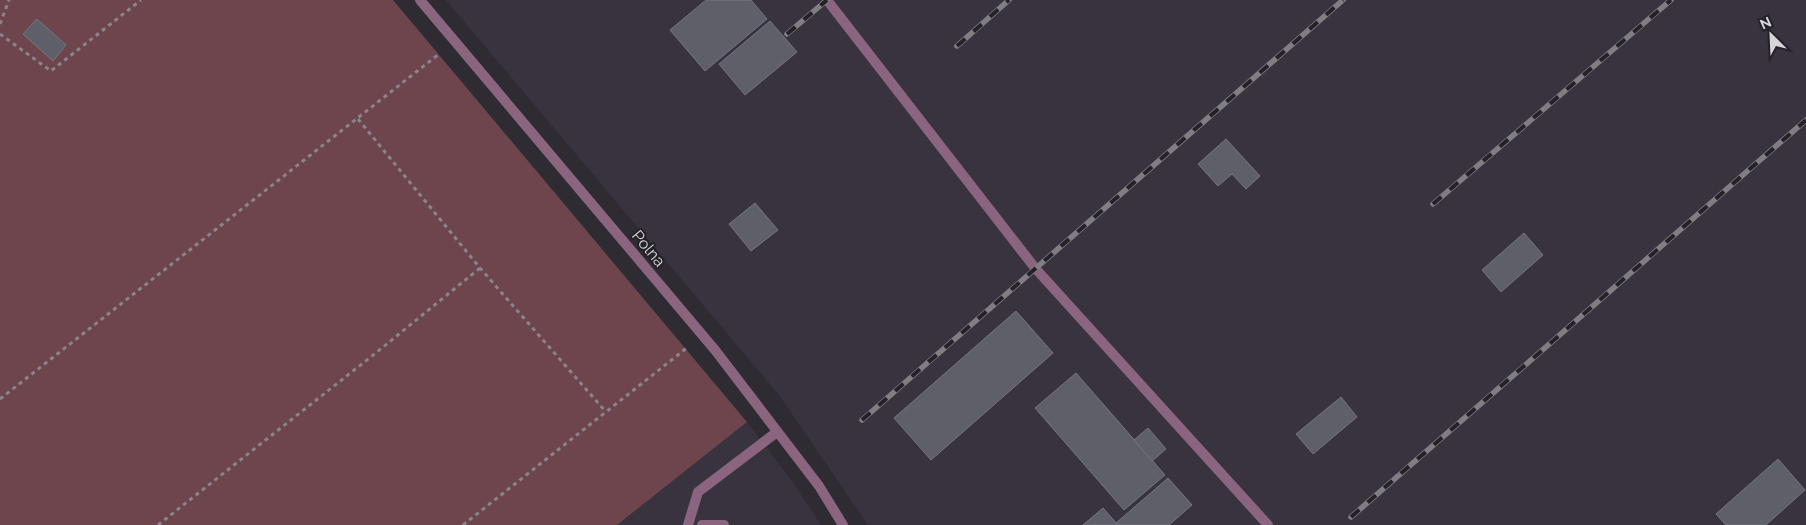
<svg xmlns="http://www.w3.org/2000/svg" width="1806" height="525" viewBox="0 0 1806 525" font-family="Raleway,sans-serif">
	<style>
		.built { fill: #39323f }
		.green { fill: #6e454c }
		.building { fill: #5e5f69; stroke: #747680 }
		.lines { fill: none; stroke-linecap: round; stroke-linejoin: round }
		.path { stroke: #88858b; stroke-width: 3; stroke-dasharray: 4 4; stroke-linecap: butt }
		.lane { stroke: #8b647f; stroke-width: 10 }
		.street { stroke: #8b647f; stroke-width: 10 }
		.rail-casing { stroke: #807d83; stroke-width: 5.5 }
		.rail { stroke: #252129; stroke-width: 4; stroke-dasharray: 11; stroke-linecap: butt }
		.labels { text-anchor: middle; stroke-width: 4; stroke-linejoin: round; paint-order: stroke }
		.street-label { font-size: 16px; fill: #d7d5da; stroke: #252129 }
	</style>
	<rect width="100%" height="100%" fill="#2f2b33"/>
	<g class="built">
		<path d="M446 0H1806V525H868L779 395Z"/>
		<path d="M747 422 794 484 821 525H617Z"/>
	</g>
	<path class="green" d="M0 0H393L747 422 617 525H0Z"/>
	<g class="building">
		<path d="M706 0H751L767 19 705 71 670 30Z"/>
		<path d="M37 19 66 45 53 61 23 34Z"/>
		<path d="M770 21 797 52 745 95 719 64Z"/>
		<path d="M1226 139 1260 176 1246 189 1232 174 1218 186 1198 164Z"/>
		<path d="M755 203 778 230 751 251 729 224Z"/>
		<path d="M1524 233 1543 255 1501 292 1482 270Z"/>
		<path d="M1016 311 1053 353 931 460 894 418Z"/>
		<path d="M1076 373 1165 475 1124 510 1035 408Z"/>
		<path d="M1341 397 1357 417 1313 454 1296 434Z"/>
		<path d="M1148 428 1166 449 1152 461 1134 440Z"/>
		<path d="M1778 459 1805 490 1766 525H1726L1716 514Z"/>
		<path d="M1168 478 1192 505 1169 525H1118L1116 523Z"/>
		<path d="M1103 508 1118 525H1083Z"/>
	</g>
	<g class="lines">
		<g class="path">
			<path d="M0 24 9 0"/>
			<path d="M0 34 51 71 141 0"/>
			<path d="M358 119 480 268 606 412"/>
			<path d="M0 399 439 54"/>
			<path d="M158 525 377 352 480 268"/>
			<path d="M463 525 688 347"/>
		</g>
		<g class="lane">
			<path d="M827 0 1035 268 1268 525"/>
			<path d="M688 525 698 492 777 432"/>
			<path d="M702 525H724"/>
		</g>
		<path class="street" d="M420 0 715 350 819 486 843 525"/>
		<defs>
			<g id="rail">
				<path d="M787 34 827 0"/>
				<path d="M957 46 1009 0"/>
				<path d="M1433 204 1671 0"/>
				<path d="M862 420 1343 0"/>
				<path d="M1351 517 1806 120"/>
			</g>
		</defs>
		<use href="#rail" class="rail-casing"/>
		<use href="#rail" class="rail"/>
	</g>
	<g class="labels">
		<g class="street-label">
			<text transform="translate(649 248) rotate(50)" y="6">Polna</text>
		</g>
	</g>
	<g transform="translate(1771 35) rotate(336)" stroke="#252129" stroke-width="4" paint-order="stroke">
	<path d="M0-4L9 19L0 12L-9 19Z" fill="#d7d5da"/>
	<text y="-8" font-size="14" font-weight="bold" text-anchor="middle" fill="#d7d5da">N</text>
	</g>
</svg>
